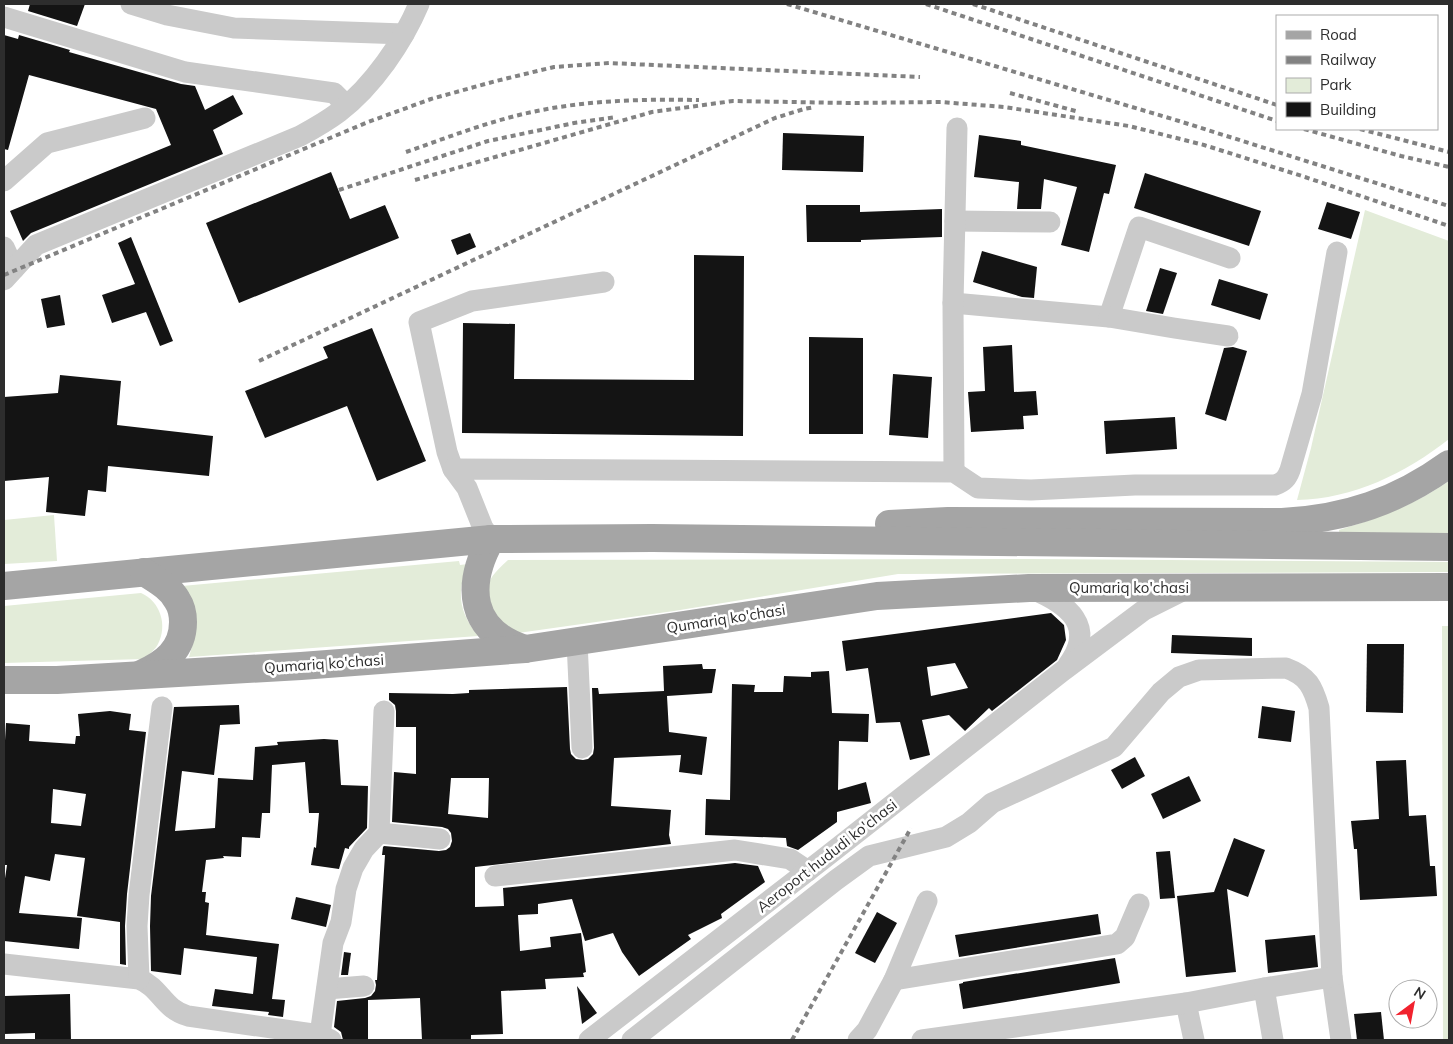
<svg xmlns="http://www.w3.org/2000/svg" width="1453" height="1044" viewBox="0 0 1453 1044" font-family="Mulish,sans-serif">
	<style>
		.green { fill: #e3ecd9 }
		.building { fill: #141414; fill-rule: evenodd }
		.lines { fill: none; stroke-linecap: round; stroke-linejoin: round }
		.minor { stroke: #cacaca; stroke-width: 21 }
		.major { stroke: #a5a5a5; stroke-width: 28 }
		.rail { stroke: #828282; stroke-width: 4; stroke-dasharray: 5 4; stroke-linecap: butt }
		.labels { text-anchor: middle; stroke-width: 5; stroke-linejoin: round; paint-order: stroke }
		.street-label { font-size: 15px; fill: #2d2d2d; stroke: #fff }
	</style>
	<rect width="100%" height="100%" fill="#fff"/>
	<g class="green">
		<path d="M1365 210 1449 241V439C1406 473 1353 499 1297 500L1311 448Z"/>
		<path d="M1449 481V540L1340 539 1339 530C1381 517 1412 506 1449 481Z"/>
		<path d="M54 515 57 561 4 564V520Z"/>
		<path d="M1029 559 1449 562V572L898 574 674 611 518 633 493 616C487 584 483 583 508 560Z"/>
		<path d="M459 561 460 565 468 564C456 594 459 611 478 636L189 657 194 639 182 586Z"/>
		<path d="M141 593C160 601 168 625 158 644 155 650 149 654 144 659L4 663V606Z"/>
		<path d="M1442 626H1449V1040H1443Z"/>
	</g>
	<g class="building">
		<path d="M30 4H85L77 26 28 11Z"/>
		<path d="M4 35 18 39 19 35 70 50 69 52 181 84 195 86 205 110 233 95 243 114 213 130 223 154 31 233 23 241 10 211 171 145 156 109 29 75 8 150 4 149Z"/>
		<path d="M783 133 864 136 863 172 782 170Z"/>
		<path d="M979 135 1021 141V145L1116 165 1109 194 1104 193 1089 252 1061 245 1077 187 1044 179 1041 209H1017L1019 182 974 177Z"/>
		<path d="M331 172 350 219 385 205 399 238 239 303 206 223Z"/>
		<path d="M1145 173 1261 211 1249 246 1134 208Z"/>
		<path d="M1327 202 1360 212 1351 239 1318 229Z"/>
		<path d="M806 205H860V212L942 209V237L861 240V242H807Z"/>
		<path d="M470 233 476 247 457 255 451 240Z"/>
		<path d="M131 237 173 341 160 346 146 312 112 323 102 295 135 284 118 243Z"/>
		<path d="M982 251 1037 267 1034 298 1022 297 973 282Z"/>
		<path d="M694 255 744 256 743 436 462 433 463 323 515 324 514 379 694 380Z"/>
		<path d="M1160 268 1177 273 1163 314 1146 311Z"/>
		<path d="M1219 279 1268 294 1260 320 1211 305Z"/>
		<path d="M60 295 65 325 47 328 41 299Z"/>
		<path d="M372 328 426 461 377 481 347 406 265 438 245 391 328 358 323 347Z"/>
		<path d="M809 337 863 338V434H809Z"/>
		<path d="M1012 345 1014 392 1036 391 1038 415 1023 416 1024 429 971 432 968 392 985 391 983 347Z"/>
		<path d="M1233 347 1247 351 1226 421 1205 414 1224 348Z"/>
		<path d="M893 374 932 377 928 438 889 435Z"/>
		<path d="M60 375 121 381 117 425 213 436 209 476 108 466 106 492 88 490 85 516 46 512 49 477 4 481V397L58 393Z"/>
		<path d="M1175 417 1177 449 1106 454 1104 421Z"/>
		<path d="M1051 613 1064 625 1066 640 1057 660 992 711 989 708 965 731 949 715 922 720 930 755 910 760 900 722 876 723 868 668 846 671 842 641ZM955 663 968 688 931 696 927 667Z"/>
		<path d="M1172 635 1252 638V656L1171 653Z"/>
		<path d="M1367 644H1404L1403 713 1366 712Z"/>
		<path d="M702 664 703 669H716L712 693 667 696 669 732 707 737 702 775 679 772 681 755 614 758 611 806 671 810 669 835 671 844 475 867V907L504 906 503 888 735 863 758 866 765 882 721 914 722 918 688 935 691 939 639 976 622 952 613 933 585 941 572 899 538 904V914L518 915 520 951 551 947 550 937 581 933 586 972 583 973 584 977 545 979 546 989 501 991 503 1034 471 1035V1040H422L420 998 368 1000V1040H343L341 1032 334 1027 337 1001 365 998 371 996 375 991 376 985 375 980H377L385 855H382L383 847 384 846 439 851 446 850 450 847 452 841 451 833 448 829 442 827 392 822 394 772 416 774V727H396V711L395 705 389 700V693L453 694 469 693V690L567 687 570 749 571 754 576 759 583 760 588 759 593 754 594 748 592 688H598L599 694 664 691 663 666ZM451 778H489L488 818 448 814Z"/>
		<path d="M829 671 832 713 869 714 868 742 839 741 838 790 866 782 871 803 837 812V822L798 850 787 846 786 838 705 835 706 799 730 800 732 684 755 685 754 692H783L784 676 811 677V672Z"/>
		<path d="M239 705 240 724 220 725 214 775 182 771 175 831 215 828 218 778 253 780 255 747 278 745 277 742 324 739 338 740 341 785 368 786 367 828 349 847V849L345 848 339 869 311 865 314 847 316 848 319 813H309L305 762 272 765 270 813H262L260 838 242 837 241 857 223 856 224 858 206 860 202 892H206L205 902 209 903 206 935 279 944 272 999 285 1000 283 1017 268 1015 269 1012 212 1006 215 989 253 994 257 957 184 948 181 975 151 971 150 926 151 896 174 707Z"/>
		<path d="M1262 706 1295 711 1291 742 1258 738Z"/>
		<path d="M110 711 131 714 129 730 146 732 127 894 125 926 126 965 120 964V922L77 916 85 858 55 854 50 881 25 876 19 913 82 918 79 949 4 941V885L7 865H4V758L6 723 30 725 29 741 75 744 76 736H80L78 714ZM53 789 86 794 81 826 51 823Z"/>
		<path d="M1135 757 1145 776 1122 789 1111 770Z"/>
		<path d="M1406 760 1409 816 1426 815 1430 866H1435L1437 896 1360 900 1357 849H1354L1351 821 1379 819 1376 761Z"/>
		<path d="M1189 776 1201 801 1163 819 1151 794Z"/>
		<path d="M1234 838 1265 850 1248 897 1227 889 1236 972 1186 977 1177 896 1214 892Z"/>
		<path d="M1170 851 1175 898 1160 899 1156 852Z"/>
		<path d="M296 897 331 905 326 927 291 919Z"/>
		<path d="M877 912 897 923 875 963 855 953Z"/>
		<path d="M1098 914 1101 934 959 957 955 935Z"/>
		<path d="M1315 935 1318 967 1268 973 1265 940Z"/>
		<path d="M344 952 351 953 348 975H341Z"/>
		<path d="M1115 958 1120 983 963 1009 959 984 963 983V982Z"/>
		<path d="M577 986 597 1013 582 1024Z"/>
		<path d="M70 994 71 1040H35V1033L4 1034V996Z"/>
		<path d="M1381 1012 1384 1040H1357L1354 1014Z"/>
	</g>
	<g class="lines">
		<g class="minor">
			<path d="M131 4 167 15 234 28 404 34"/>
			<path d="M4 17 185 72 334 93 346 105"/>
			<path d="M4 181 47 143 145 118"/>
			<path d="M955 221 1050 222"/>
			<path d="M4 247 14 269"/>
			<path d="M4 280 36 245 300 136C313 129 327 121 339 112 373 86 403 42 419 4"/>
			<path d="M953 303 1109 317 1139 227 1230 258"/>
			<path d="M1109 317 1174 328 1228 336"/>
			<path d="M453 469 447 452 419 322 472 301 604 282"/>
			<path d="M954 472 953 303 957 128"/>
			<path d="M491 539 483 528 467 488 453 469 954 472 978 488 1031 490 1135 485H1275C1284 482 1287 478 1290 470L1312 394 1337 252"/>
			<path d="M1032 589C1068 604 1097 626 1068 665"/>
			<path d="M577 642 582 748"/>
			<path d="M379 833 440 839"/>
			<path d="M495 876 735 850 790 859 808 871"/>
			<path d="M4 964 139 979C161 988 163 1009 188 1016L320 1035 331 1040"/>
			<path d="M139 979 137 926 139 895 162 707"/>
			<path d="M894 980 1117 944 1125 937 1139 904"/>
			<path d="M327 989 364 986"/>
			<path d="M1186 1003 1194 1040"/>
			<path d="M320 1035 333 943 341 922 346 889 353 868 364 849 379 833 384 711"/>
			<path d="M589 1040 822 860 1064 670 1144 610 1186 589"/>
			<path d="M632 1040 836 880 869 856 946 837 969 823 992 803 1114 747 1161 692 1179 677 1199 670 1286 668C1308 676 1313 687 1319 708L1332 977 1341 1040"/>
			<path d="M858 1040 867 1030 894 980 927 901"/>
			<path d="M922 1040 1186 1003 1264 988"/>
			<path d="M1273 1040 1264 988 1332 977"/>
		</g>
		<g class="major">
			<path d="M889 524 948 521 1282 522C1345 519 1398 501 1449 464"/>
			<path d="M491 539C465 586 469 631 525 649"/>
			<path d="M4 586 491 539 652 538 1449 547"/>
			<path d="M141 674C164 664 183 650 183 622 183 615 181 606 177 600 170 587 156 580 144 572"/>
			<path d="M4 680H57L301 666 525 649 877 596 1029 588 1449 587"/>
		</g>
		<g class="rail">
			<path d="M787 4 1179 121 1449 206"/>
			<path d="M926 4 1277 121"/>
			<path d="M973 4 1277 105"/>
			<path d="M1010 93 1079 112"/>
			<path d="M1304 129 1401 156 1449 167"/>
			<path d="M1360 129 1449 152"/>
			<path d="M406 152C449 137 492 120 537 111 590 100 645 99 699 100"/>
			<path d="M415 180 652 112 733 101 849 103 941 102 1004 107 1129 126 1204 145 1305 177 1449 226"/>
			<path d="M339 190 488 141 574 123 616 117"/>
			<path d="M4 275 368 122 431 99 496 81 554 67 609 63 920 77"/>
			<path d="M259 361 775 118 804 109 815 107"/>
			<path d="M792 1040 911 828"/>
		</g>
	</g>
	<g class="labels">
		<g class="street-label">
			<text x="1129" y="593">Qumariq ko'chasi</text>
			<text transform="translate(726 619) rotate(-9)" y="5">Qumariq ko'chasi</text>
			<text transform="translate(324 664) rotate(-4)" y="5">Qumariq ko'chasi</text>
			<text transform="translate(827 856) rotate(-38)" y="5">Aeroport hududi ko'chasi</text>
		</g>
	</g>
	<rect width="1453" height="1044" fill="none" stroke="#2d2d2d" stroke-width="10"/>
	<rect x="1276" y="15" width="162" height="115" fill="#ffffff" stroke="#ababab"/>
	<rect x="1286" y="31" width="25" height="8" fill="#a5a5a5" stroke="#ababab"/>
	<text x="1320" y="40" font-size="15" fill="#2d2d2d">Road</text>
	<rect x="1286" y="56" width="25" height="8" fill="#828282" stroke="#ababab"/>
	<text x="1320" y="65" font-size="15" fill="#2d2d2d">Railway</text>
	<rect x="1286" y="78" width="25" height="15" fill="#e3ecd9" stroke="#ababab"/>
	<text x="1320" y="90" font-size="15" fill="#2d2d2d">Park</text>
	<rect x="1286" y="102" width="25" height="15" fill="#141414" stroke="#ababab"/>
	<text x="1320" y="115" font-size="15" fill="#2d2d2d">Building</text>
	<g transform="translate(1413 1004) rotate(32)"><circle r="24" fill="#ffffff" stroke="#ababab"/>
	<path d="M0-4L9 19L0 12L-9 19Z" fill="#f1222e"/>
	<text y="-8" font-size="14" font-weight="bold" text-anchor="middle" fill="#2d2d2d">N</text>
	</g>
</svg>
